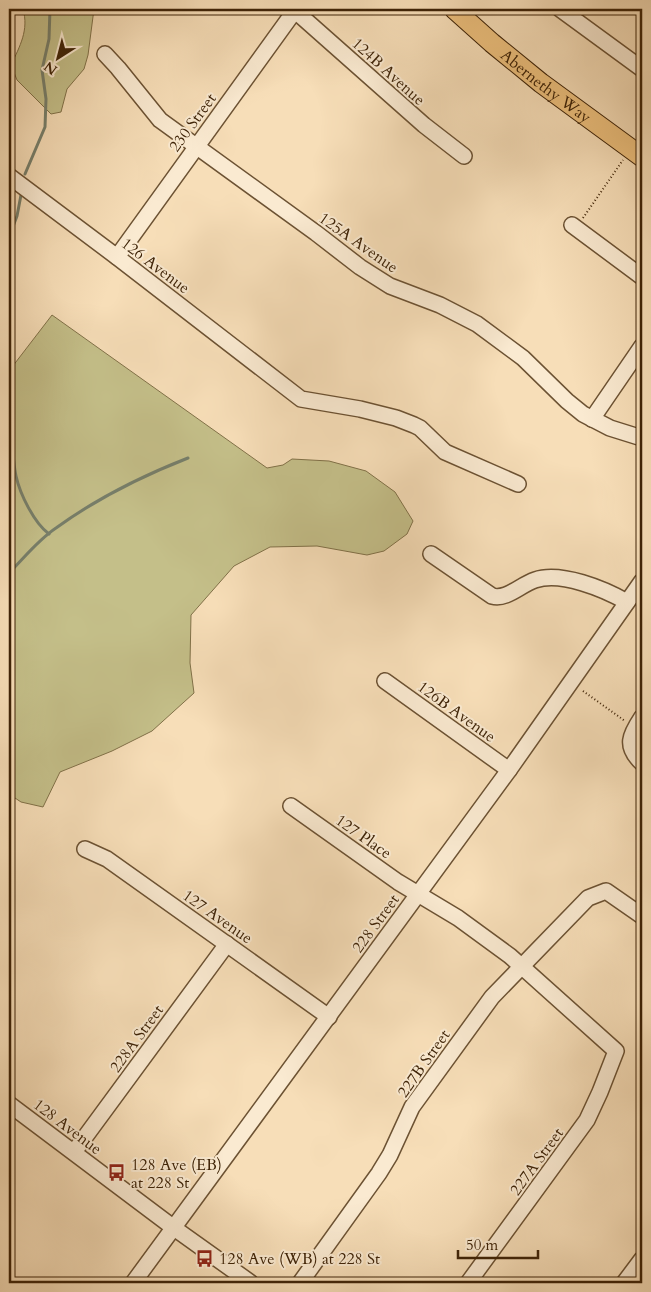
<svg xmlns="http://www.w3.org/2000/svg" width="651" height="1292" viewBox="0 0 651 1292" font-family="Cardo,serif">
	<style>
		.green { fill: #c4bf89; stroke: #817148 }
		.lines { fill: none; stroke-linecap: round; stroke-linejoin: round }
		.stream { stroke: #777f6b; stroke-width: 3 }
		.minor-casing { stroke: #6c5233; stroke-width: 18 }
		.major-casing { stroke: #3e2307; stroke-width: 21 }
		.path { stroke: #3e2307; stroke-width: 2; stroke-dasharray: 1 2.5; stroke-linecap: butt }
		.minor { stroke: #faead1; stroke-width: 15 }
		.major { stroke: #ecbf7c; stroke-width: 19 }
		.labels { text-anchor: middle; stroke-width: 4; stroke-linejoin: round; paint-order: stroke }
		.street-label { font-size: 16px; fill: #3e2307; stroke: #faead1 }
		.poi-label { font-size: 16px; fill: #3e2307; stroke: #faead1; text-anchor: start }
	</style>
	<rect width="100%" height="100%" fill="#f7deb8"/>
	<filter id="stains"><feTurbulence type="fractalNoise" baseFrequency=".004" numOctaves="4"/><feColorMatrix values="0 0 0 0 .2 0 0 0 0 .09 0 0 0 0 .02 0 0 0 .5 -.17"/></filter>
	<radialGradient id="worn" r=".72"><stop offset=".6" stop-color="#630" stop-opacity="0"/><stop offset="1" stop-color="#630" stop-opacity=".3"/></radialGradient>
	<g class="green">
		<path d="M23 9H94L88 55 84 69 67 89 61 112 51 114 17 80 11 65C20 46 29 30 23 9Z"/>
		<path d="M52 315 267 468 283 465 292 459 329 461 366 471 395 492 413 521 407 534 384 551 367 555 317 546 270 547 234 566 191 615 190 663 194 693 152 731 112 751 60 772 43 807 21 802 9 794V371Z"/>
	</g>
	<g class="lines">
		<g class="stream">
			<path d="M25 174 45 127 46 99 42 70 49 39 50 9"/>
			<path d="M9 237 17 216 21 195"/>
			<path d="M9 269V274"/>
			<path d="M9 438C14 450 13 463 16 476 20 494 34 523 49 534"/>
			<path d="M9 573C24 558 38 540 56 528 96 499 142 476 188 458"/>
		</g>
		<defs>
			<g id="minor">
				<path d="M293 9 424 125 464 156"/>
				<path d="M560 9 642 69"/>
				<path d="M105 54 118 68 160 120 316 233 360 267 390 286 440 305 477 324 523 358 567 401 583 414 610 428 642 438"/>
				<path d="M9 176 117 257 301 399 360 409 396 418 414 425 420 428 445 452 518 484"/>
				<path d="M572 225 642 277"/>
				<path d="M117 257 296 9"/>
				<path d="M592 419 642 346"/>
				<path d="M431 554 492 596C507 600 520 585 535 580 561 571 604 589 627 602"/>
				<path d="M385 681 509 770"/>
				<path d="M642 717C630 735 624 746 642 763"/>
				<path d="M291 806 398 882 458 918 510 956 616 1051 600 1092 587 1120 468 1283"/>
				<path d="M85 849 107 859 329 1017"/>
				<path d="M9 1104 174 1228 251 1283"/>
				<path d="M74 1152 227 944"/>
				<path d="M133 1283 509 770 642 581"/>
				<path d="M300 1283 379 1173 390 1155 412 1107 492 997 588 898 606 891 642 916"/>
				<path d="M624 1283 642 1259"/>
			</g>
			<g id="major">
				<path id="s1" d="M454 9 492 43 541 83 642 157"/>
			</g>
		</defs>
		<use href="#minor" class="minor-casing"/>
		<use href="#major" class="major-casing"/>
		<g class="path">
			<path d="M434 9 441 15"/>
			<path d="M583 218 623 160"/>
			<path d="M583 691 625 721"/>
		</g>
		<use href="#minor" class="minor"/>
		<use href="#major" class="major"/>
	</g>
	<defs>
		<symbol id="bus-bare" viewBox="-9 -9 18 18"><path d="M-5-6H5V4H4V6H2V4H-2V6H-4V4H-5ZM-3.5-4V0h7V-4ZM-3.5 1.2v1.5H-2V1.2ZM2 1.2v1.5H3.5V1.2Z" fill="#8f2418" stroke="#faead1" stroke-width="2.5" paint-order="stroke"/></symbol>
	</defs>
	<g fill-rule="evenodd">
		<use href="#bus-bare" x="104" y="1160" width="25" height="25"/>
		<use href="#bus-bare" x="192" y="1246" width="25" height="25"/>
	</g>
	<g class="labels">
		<g class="street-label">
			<text transform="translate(389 71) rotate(42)" y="6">124B Avenue</text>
			<text dy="6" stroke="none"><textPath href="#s1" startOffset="120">Abernethy Way</textPath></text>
			<text transform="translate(192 122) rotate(-54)" y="6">230 Street</text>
			<text transform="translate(359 242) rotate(35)" y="6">125A Avenue</text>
			<text transform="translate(156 265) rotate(37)" y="6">126 Avenue</text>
			<text transform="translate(457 711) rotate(36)" y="6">126B Avenue</text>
			<text transform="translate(364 836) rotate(35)" y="6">127 Place</text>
			<text transform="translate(218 916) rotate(35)" y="6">127 Avenue</text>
			<text transform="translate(375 923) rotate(-54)" y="6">228 Street</text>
			<text transform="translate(136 1038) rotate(-54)" y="6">228A Street</text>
			<text transform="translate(423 1063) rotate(-55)" y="6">227B Street</text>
			<text transform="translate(68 1126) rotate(37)" y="6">128 Avenue</text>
			<text transform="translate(536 1161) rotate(-54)" y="6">227A Street</text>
		</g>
		<g class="poi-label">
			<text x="131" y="1170">128 Ave (EB)<tspan x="131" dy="18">at 228 St</tspan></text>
			<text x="219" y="1264">128 Ave (WB) at 228 St</text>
		</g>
	</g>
	<rect width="651" height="1292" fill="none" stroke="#f7deb8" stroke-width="30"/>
	<rect x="10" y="10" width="631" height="1272" fill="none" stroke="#3e2307" stroke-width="2.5"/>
	<rect x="15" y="15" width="621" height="1262" fill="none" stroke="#3e2307"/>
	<g transform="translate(58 58) rotate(216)" stroke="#faead1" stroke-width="4" paint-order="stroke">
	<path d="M0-4L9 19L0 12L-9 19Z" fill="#3e2307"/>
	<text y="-8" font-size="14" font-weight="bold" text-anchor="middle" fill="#3e2307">N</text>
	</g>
	<path d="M458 1250v8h80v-8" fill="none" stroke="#3e2307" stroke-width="2.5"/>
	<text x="466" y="1250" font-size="15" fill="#3e2307" stroke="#faead1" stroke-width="4" paint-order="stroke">50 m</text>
	<rect width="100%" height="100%" filter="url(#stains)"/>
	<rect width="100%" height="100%" fill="url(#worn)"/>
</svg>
